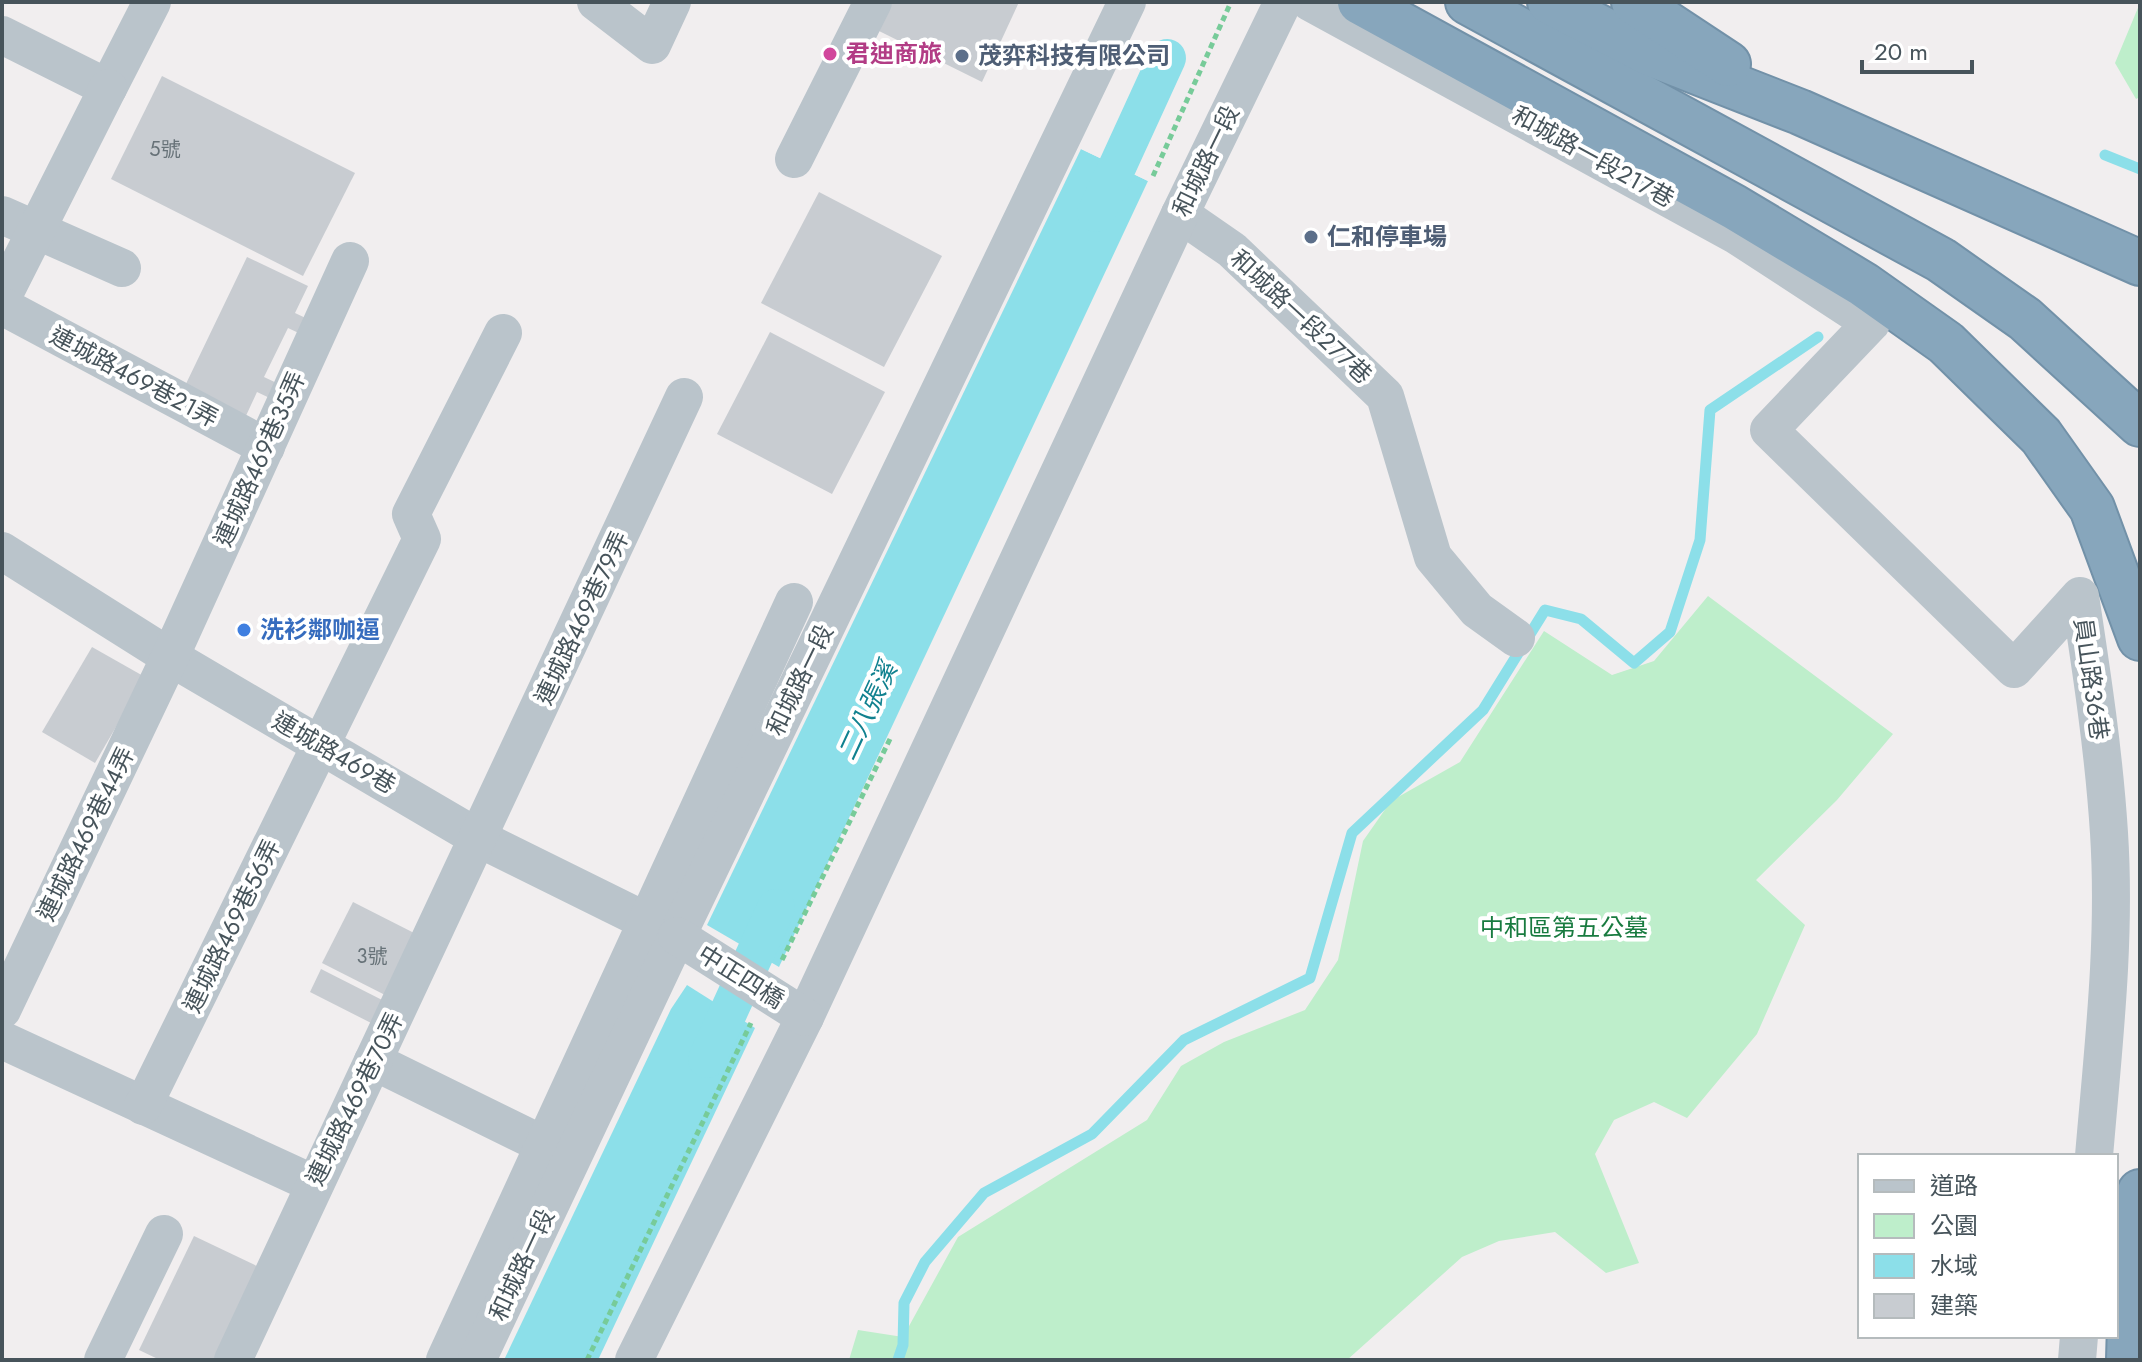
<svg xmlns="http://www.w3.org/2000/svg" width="2142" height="1362" viewBox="0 0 2142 1362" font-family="Jost,'Noto Sans TC',sans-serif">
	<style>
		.green { fill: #beeecb }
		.water { fill: #8cdfe9 }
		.pier { fill: #f1eeef }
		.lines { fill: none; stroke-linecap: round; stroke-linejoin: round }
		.stream { stroke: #8cdfe9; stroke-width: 11 }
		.canal { stroke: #8cdfe9; stroke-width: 38 }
		.building { fill: #c8ccd1 }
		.highway-casing { stroke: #7291a8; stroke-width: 48 }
		.path { stroke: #77cb99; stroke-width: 5; stroke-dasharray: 6 4; stroke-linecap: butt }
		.minor { stroke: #bac4cb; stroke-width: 38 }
		.highway { stroke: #87a6bc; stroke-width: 44 }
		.minor-bridge { stroke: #bac4cb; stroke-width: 38 }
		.hotel-dot { fill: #d1479c; stroke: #fff; stroke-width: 3 }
		.service-dot { fill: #5c6f8a; stroke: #fff; stroke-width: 3 }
		.shop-dot { fill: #3f7fe0; stroke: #fff; stroke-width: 3 }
		.labels { text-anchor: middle; stroke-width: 8; stroke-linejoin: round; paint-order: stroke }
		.number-label { font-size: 20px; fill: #677278 }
		.hotel-label { font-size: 24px; font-weight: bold; fill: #b23c85; stroke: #fff; text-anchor: start }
		.service-label { font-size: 24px; font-weight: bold; fill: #4e5e75; stroke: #fff; text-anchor: start }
		.street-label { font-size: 24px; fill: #47545b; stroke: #fff }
		.shop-label { font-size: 24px; font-weight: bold; fill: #366cbe; stroke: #fff; text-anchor: start }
		.park-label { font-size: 24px; fill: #197b40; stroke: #fff }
		.water-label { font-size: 26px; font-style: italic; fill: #10818f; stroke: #fff }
	</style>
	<rect width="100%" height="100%" fill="#f1eeef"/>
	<g class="green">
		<path d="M2140 3V97L2136 99 2115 63Z"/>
		<path d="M1708 596 1893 734 1837 800 1756 880 1805 925 1757 1034 1687 1118 1654 1102 1614 1120 1595 1154 1639 1263 1606 1273 1555 1232 1499 1241 1462 1257 1347 1360H849L858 1330 903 1337 958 1237 1147 1120 1181 1066 1224 1042 1305 1010 1338 960 1363 841 1391 801 1460 762 1544 631 1612 675 1654 661Z"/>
	</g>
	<g class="water">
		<path d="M1081 149 1148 181 779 967 707 925Z"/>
		<path d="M687 985 755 1028 598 1360H504L671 1009Z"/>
	</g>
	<path class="pier" d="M1083 146 1149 177 1148 181 1081 149Z"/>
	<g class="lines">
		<g class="stream">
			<path d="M2105 155 2140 169"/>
			<path d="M898 1360 903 1345 904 1303 925 1262 984 1193 1092 1134 1184 1040 1310 978 1352 833 1483 710 1545 610 1581 619 1634 663 1670 632 1700 540 1710 410 1818 337"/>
		</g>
		<g class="canal">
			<path d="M1096 213 1167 58"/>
			<path d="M707 1059 776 908"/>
		</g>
	</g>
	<g class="building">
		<path d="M892 2H1019L982 82 879 31Z"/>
		<path d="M162 76 355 173 303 276 111 179Z"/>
		<path d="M819 192 942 256 884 367 761 303Z"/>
		<path d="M247 257 308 286 295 313 312 321 305 336 288 328 264 377 283 386 276 401 257 392 244 420 183 390Z"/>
		<path d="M770 332 885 392 832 494 717 434Z"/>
		<path d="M92 647 145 677 95 763 42 732Z"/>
		<path d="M353 902 420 936 389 997 322 963Z"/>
		<path d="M321 969 390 1004 379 1027 310 992Z"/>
		<path d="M194 1236 261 1268 216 1360H160L139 1350Z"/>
	</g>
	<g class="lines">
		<defs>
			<g id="highway">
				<path d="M1360 2 1734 207 1864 285 1946 343 2041 436 2092 508 2140 638"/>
				<path d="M1468 2 1941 260 2025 319 2140 424"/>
				<path d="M1550 2 1649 53 1800 112 2140 263"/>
				<path d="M1634 2 1728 64"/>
				<path d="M2129 1360 2132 1253 2140 1192"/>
			</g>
		</defs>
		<use href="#highway" class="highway-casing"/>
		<g class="path">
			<path d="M1153 176 1231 2"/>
			<path d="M782 960 890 739"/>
			<path d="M587 1360 751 1023"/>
		</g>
		<g class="minor">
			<path d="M596 2 652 45 672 2"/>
			<path d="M1310 2 1736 235 1871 323 1769 430 2014 669 2080 596C2092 675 2104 754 2109 833 2116 941 2103 1049 2094 1156"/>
			<path d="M2 35 108 88 152 2"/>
			<path d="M794 159 873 2"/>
			<path d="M1180 214 1232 250 1385 396 1433 557 1477 610 1516 638"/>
			<path d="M2 215 122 268"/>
			<path d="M2 298 108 88"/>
			<path d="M2 306 266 447"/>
			<path d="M2 551 170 657 480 839 670 933"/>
			<path d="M2 1010 170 657 350 261"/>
			<path d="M2 1040 314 1184"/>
			<path d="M373 1061 544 1145"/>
			<path d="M143 1106 422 539 411 514 503 333"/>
			<path d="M103 1360 164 1234"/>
			<path d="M233 1360 684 397"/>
			<path d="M445 1360 794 602"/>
			<path d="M477 1360 677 936 1127 2"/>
			<path d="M634 1360 805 1017 1180 214 1283 2"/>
			<path d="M2077 1360 2079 1336"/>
		</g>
		<use href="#highway" class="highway"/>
		<path class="minor-bridge" d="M677 936 805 1017"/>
	</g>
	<circle class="hotel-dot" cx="830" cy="54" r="8"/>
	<g class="service-dot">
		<circle cx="962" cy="56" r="8"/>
		<circle cx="1311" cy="237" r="8"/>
	</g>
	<circle class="shop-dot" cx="244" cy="630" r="8"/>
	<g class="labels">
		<g class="number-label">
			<text x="165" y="156">5號</text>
			<text x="372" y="963">3號</text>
		</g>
		<g class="hotel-label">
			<text x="846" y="62">君迪商旅</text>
		</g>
		<g class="service-label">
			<text x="978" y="64">茂弈科技有限公司</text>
			<text x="1327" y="245">仁和停車場</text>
		</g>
		<g class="street-label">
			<text transform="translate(1593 157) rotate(29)" y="8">和城路一段217巷</text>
			<text transform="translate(1206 161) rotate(-64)" y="8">和城路一段</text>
			<text transform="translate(1301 317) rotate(43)" y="8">和城路一段277巷</text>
			<text transform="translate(134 377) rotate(28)" y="8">連城路469巷21弄</text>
			<text transform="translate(260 459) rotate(-66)" y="8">連城路469巷35弄</text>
			<text transform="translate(582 618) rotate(-65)" y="8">連城路469巷79弄</text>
			<text transform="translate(2091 679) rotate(82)" y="8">員山路36巷</text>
			<text transform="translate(800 680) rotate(-64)" y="8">和城路一段</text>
			<text transform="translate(334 753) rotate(30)" y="8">連城路469巷</text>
			<text transform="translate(86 834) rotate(-64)" y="8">連城路469巷44弄</text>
			<text transform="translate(232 926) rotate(-64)" y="8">連城路469巷56弄</text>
			<text transform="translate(741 977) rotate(32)" y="8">中正四橋</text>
			<text transform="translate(355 1099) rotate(-64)" y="8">連城路469巷70弄</text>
			<text transform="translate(522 1265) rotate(-65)" y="8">和城路一段</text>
		</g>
		<g class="shop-label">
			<text x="260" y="638">洗衫鄰咖逼</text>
		</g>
		<g class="park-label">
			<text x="1564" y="936">中和區第五公墓</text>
		</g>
		<g class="water-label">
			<text transform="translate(867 711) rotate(-65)" y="9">二八張溪</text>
		</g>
	</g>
	<rect width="2142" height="1362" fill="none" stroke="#47545b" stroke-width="8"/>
	<rect x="1858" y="1154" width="260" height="184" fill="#ffffff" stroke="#b5bbbd" stroke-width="2"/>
	<rect x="1874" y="1180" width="40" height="12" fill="#bac4cb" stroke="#b5bbbd" stroke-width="2"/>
	<text x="1930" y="1194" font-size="24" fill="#47545b">道路</text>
	<rect x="1874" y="1214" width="40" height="24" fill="#beeecb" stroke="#b5bbbd" stroke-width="2"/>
	<text x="1930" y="1234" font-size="24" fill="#47545b">公園</text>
	<rect x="1874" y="1254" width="40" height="24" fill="#8cdfe9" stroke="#b5bbbd" stroke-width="2"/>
	<text x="1930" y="1274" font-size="24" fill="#47545b">水域</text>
	<rect x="1874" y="1294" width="40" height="24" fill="#c8ccd1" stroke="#b5bbbd" stroke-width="2"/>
	<text x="1930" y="1314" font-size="24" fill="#47545b">建築</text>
	<path d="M1862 60v12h110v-12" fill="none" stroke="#47545b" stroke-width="4"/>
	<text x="1874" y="60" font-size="24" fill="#47545b" stroke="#ffffff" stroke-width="6" paint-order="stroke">20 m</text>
</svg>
